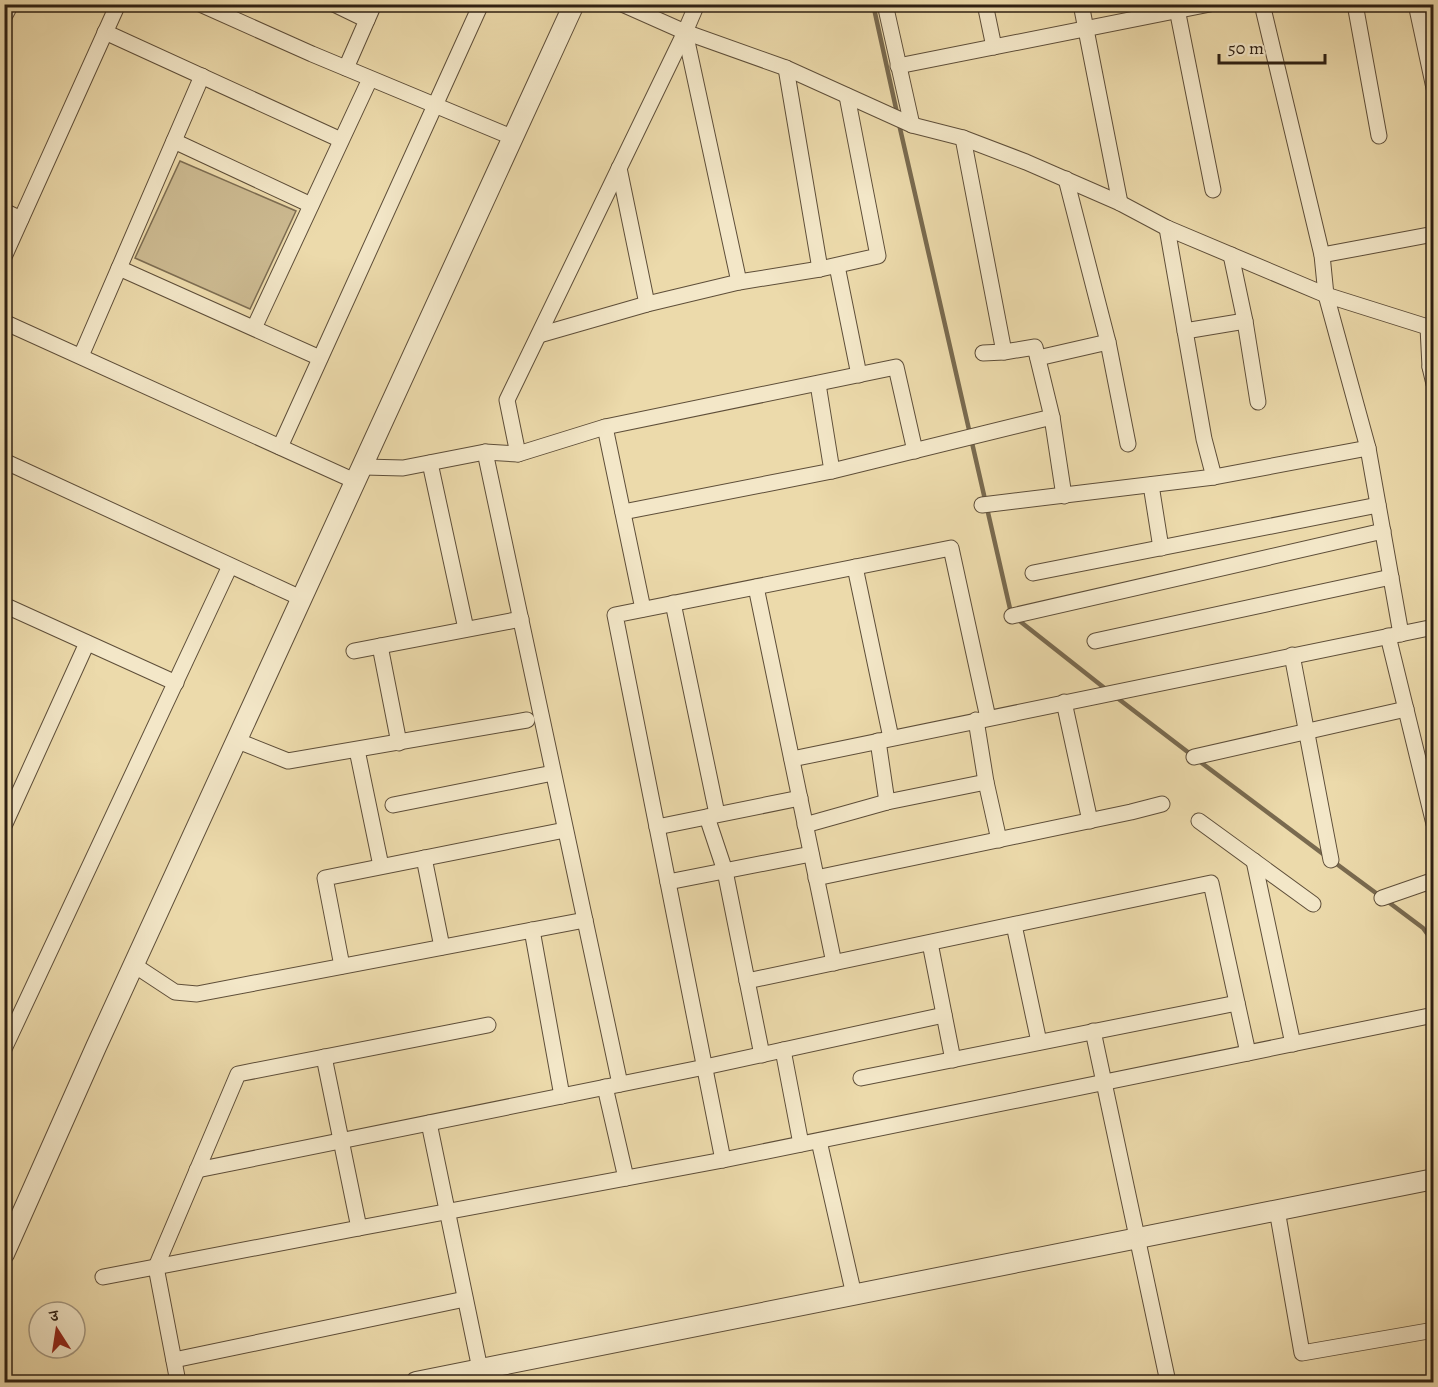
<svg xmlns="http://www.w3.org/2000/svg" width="1438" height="1387" viewBox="0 0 1438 1387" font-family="Alegreya,'Noto Serif Devanagari',serif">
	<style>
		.green { fill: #ccba91; stroke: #7d6d52; stroke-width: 1.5 }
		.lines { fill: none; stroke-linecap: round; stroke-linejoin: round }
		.stream { stroke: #796a4f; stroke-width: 4.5 }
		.minor-casing { stroke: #5e4e39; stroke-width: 17 }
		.tertiary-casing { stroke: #5e4e39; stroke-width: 22 }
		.minor { stroke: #f3e7c8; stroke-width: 15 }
		.tertiary { stroke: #f3e7c8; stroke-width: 20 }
	</style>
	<rect width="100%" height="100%" fill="#ecdaab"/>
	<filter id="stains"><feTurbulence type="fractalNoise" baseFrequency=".00333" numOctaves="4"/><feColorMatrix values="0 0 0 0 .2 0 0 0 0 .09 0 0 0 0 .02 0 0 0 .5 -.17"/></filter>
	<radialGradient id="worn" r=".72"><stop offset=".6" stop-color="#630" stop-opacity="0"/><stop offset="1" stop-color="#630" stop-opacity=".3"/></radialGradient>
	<path class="green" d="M180 161 296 211 250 309 135 258Z"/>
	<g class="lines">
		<g class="stream">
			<path d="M873 4 897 113"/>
			<path d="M899 124 1011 613"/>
			<path d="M1017 619 1107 690"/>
			<path d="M1116 697 1193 756"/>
			<path d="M1199 761 1327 857"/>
			<path d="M1334 862 1380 896"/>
			<path d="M1387 901 1423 928 1434 943"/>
		</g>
		<defs>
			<g id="minor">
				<path d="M200 4 312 54 514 138"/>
				<path d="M334 4 367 20"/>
				<path d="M622 4 685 32 786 68 912 125 963 138 1026 162 1120 203 1167 228 1326 295 1434 329"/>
				<path d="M885 4 912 125"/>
				<path d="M985 4 994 47"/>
				<path d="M1081 4 1120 203"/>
				<path d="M1176 4 1213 190"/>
				<path d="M1262 4 1322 255 1326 295 1368 448 1401 634"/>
				<path d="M1355 4 1379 136"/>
				<path d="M1416 4 1434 88"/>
				<path d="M4 17 11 4"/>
				<path d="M105 32 341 140"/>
				<path d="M685 32 739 282"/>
				<path d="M898 66 1210 4"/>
				<path d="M346 68 374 4"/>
				<path d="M786 68 820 269"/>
				<path d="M963 138 1004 352"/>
				<path d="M174 141 311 205"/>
				<path d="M619 168 647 304"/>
				<path d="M1066 179 1108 342 1128 444"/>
				<path d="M4 211 21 219"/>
				<path d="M1167 228 1204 439 1214 477"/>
				<path d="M1231 255 1245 321"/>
				<path d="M1322 255 1434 234"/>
				<path d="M4 257 118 4"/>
				<path d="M837 266 859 375"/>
				<path d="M119 268 320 358"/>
				<path d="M4 322 357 482"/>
				<path d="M1428 327 1430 367"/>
				<path d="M254 328 370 79"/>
				<path d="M1185 331 1245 321 1258 402"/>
				<path d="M539 335 647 304 739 282 820 269 878 256 847 96"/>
				<path d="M983 353 1004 352 1035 347 1052 417 1064 496"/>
				<path d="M81 356 202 76"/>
				<path d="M1038 358 1108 342"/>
				<path d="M1434 363 1430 367 1434 384"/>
				<path d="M605 427 643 609"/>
				<path d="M280 447 481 4"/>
				<path d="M485 452 620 1084"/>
				<path d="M518 454 507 400 685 32 697 4"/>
				<path d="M4 461 303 599"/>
				<path d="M430 463 466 629"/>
				<path d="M364 467 403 468 485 452 518 454 605 427 896 367 915 451"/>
				<path d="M832 471 1052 417"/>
				<path d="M1151 485 1161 548"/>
				<path d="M982 505 1214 477 1368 448"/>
				<path d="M623 512 832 471 818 384"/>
				<path d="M855 567 891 738"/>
				<path d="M1033 573 1378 505"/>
				<path d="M756 587 834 963"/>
				<path d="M673 603 717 814"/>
				<path d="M4 605 176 683"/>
				<path d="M1012 616 1383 531"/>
				<path d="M1388 636 1434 824"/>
				<path d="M1095 641 1391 577"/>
				<path d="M380 646 399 743"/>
				<path d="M354 651 521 619"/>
				<path d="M1292 655 1331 860"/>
				<path d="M1064 702 1090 821"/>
				<path d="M976 720 986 782 999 840"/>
				<path d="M238 741 288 761 527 720"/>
				<path d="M878 741 887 802"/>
				<path d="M357 750 381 866"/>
				<path d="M1194 757 1406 709"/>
				<path d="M792 759 1434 627"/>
				<path d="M393 805 553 773"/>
				<path d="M707 817 725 871 762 1055"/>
				<path d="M1199 821 1313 904"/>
				<path d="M805 825 887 802 986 782"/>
				<path d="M4 826 87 643"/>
				<path d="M657 827 800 798"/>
				<path d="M424 858 442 947"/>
				<path d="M1254 861 1293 1044"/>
				<path d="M816 878 1131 812 1162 804"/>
				<path d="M668 882 811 854"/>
				<path d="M1382 898 1434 880"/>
				<path d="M1014 925 1039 1042"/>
				<path d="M532 930 562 1096"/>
				<path d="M930 943 953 1060"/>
				<path d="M134 965 175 992 197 994 585 920"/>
				<path d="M342 966 325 878 565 830"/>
				<path d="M747 981 1211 883 1248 1053"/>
				<path d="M1093 1031 1168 1382"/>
				<path d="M4 1049 230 566"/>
				<path d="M783 1050 801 1144"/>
				<path d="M861 1078 1237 1003"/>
				<path d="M605 1087 626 1178"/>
				<path d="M429 1123 480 1369"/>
				<path d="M819 1141 854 1295"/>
				<path d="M723 1160 615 615 951 548 988 718"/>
				<path d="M197 1170 705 1067 944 1015"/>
				<path d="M1277 1210 1302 1353 1434 1330"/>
				<path d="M359 1228 723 1160 1434 1015"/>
				<path d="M103 1277 359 1228 324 1057"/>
				<path d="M174 1360 465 1299"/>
				<path d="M178 1382 156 1267 238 1074 488 1025"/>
			</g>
			<g id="tertiary">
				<path d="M4 1254 96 1047 574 4"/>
				<path d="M416 1382 1434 1179"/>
			</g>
		</defs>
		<use href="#minor" class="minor-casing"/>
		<use href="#tertiary" class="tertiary-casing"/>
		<use href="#minor" class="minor"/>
		<use href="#tertiary" class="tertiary"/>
	</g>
	<rect width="1438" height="1387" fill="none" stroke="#ecdaab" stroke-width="24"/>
	<rect x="6" y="6" width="1426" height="1375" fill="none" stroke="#2e2013" stroke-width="3"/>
	<rect x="12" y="12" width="1414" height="1363" fill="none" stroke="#2e2013" stroke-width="1.5"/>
	<g transform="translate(57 1330) rotate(348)"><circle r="28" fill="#f3e7c8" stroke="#a49780" stroke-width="1.5"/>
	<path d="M0-4.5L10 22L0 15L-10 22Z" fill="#8f2418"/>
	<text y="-9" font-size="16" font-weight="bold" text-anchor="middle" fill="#2e2013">उ</text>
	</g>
	<path d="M1219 54v9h106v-9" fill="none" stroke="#2e2013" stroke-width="3"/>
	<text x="1228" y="54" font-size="18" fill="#2e2013" stroke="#f3e7c8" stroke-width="4.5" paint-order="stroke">50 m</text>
	<rect width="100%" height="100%" filter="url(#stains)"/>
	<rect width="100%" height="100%" fill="url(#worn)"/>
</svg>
